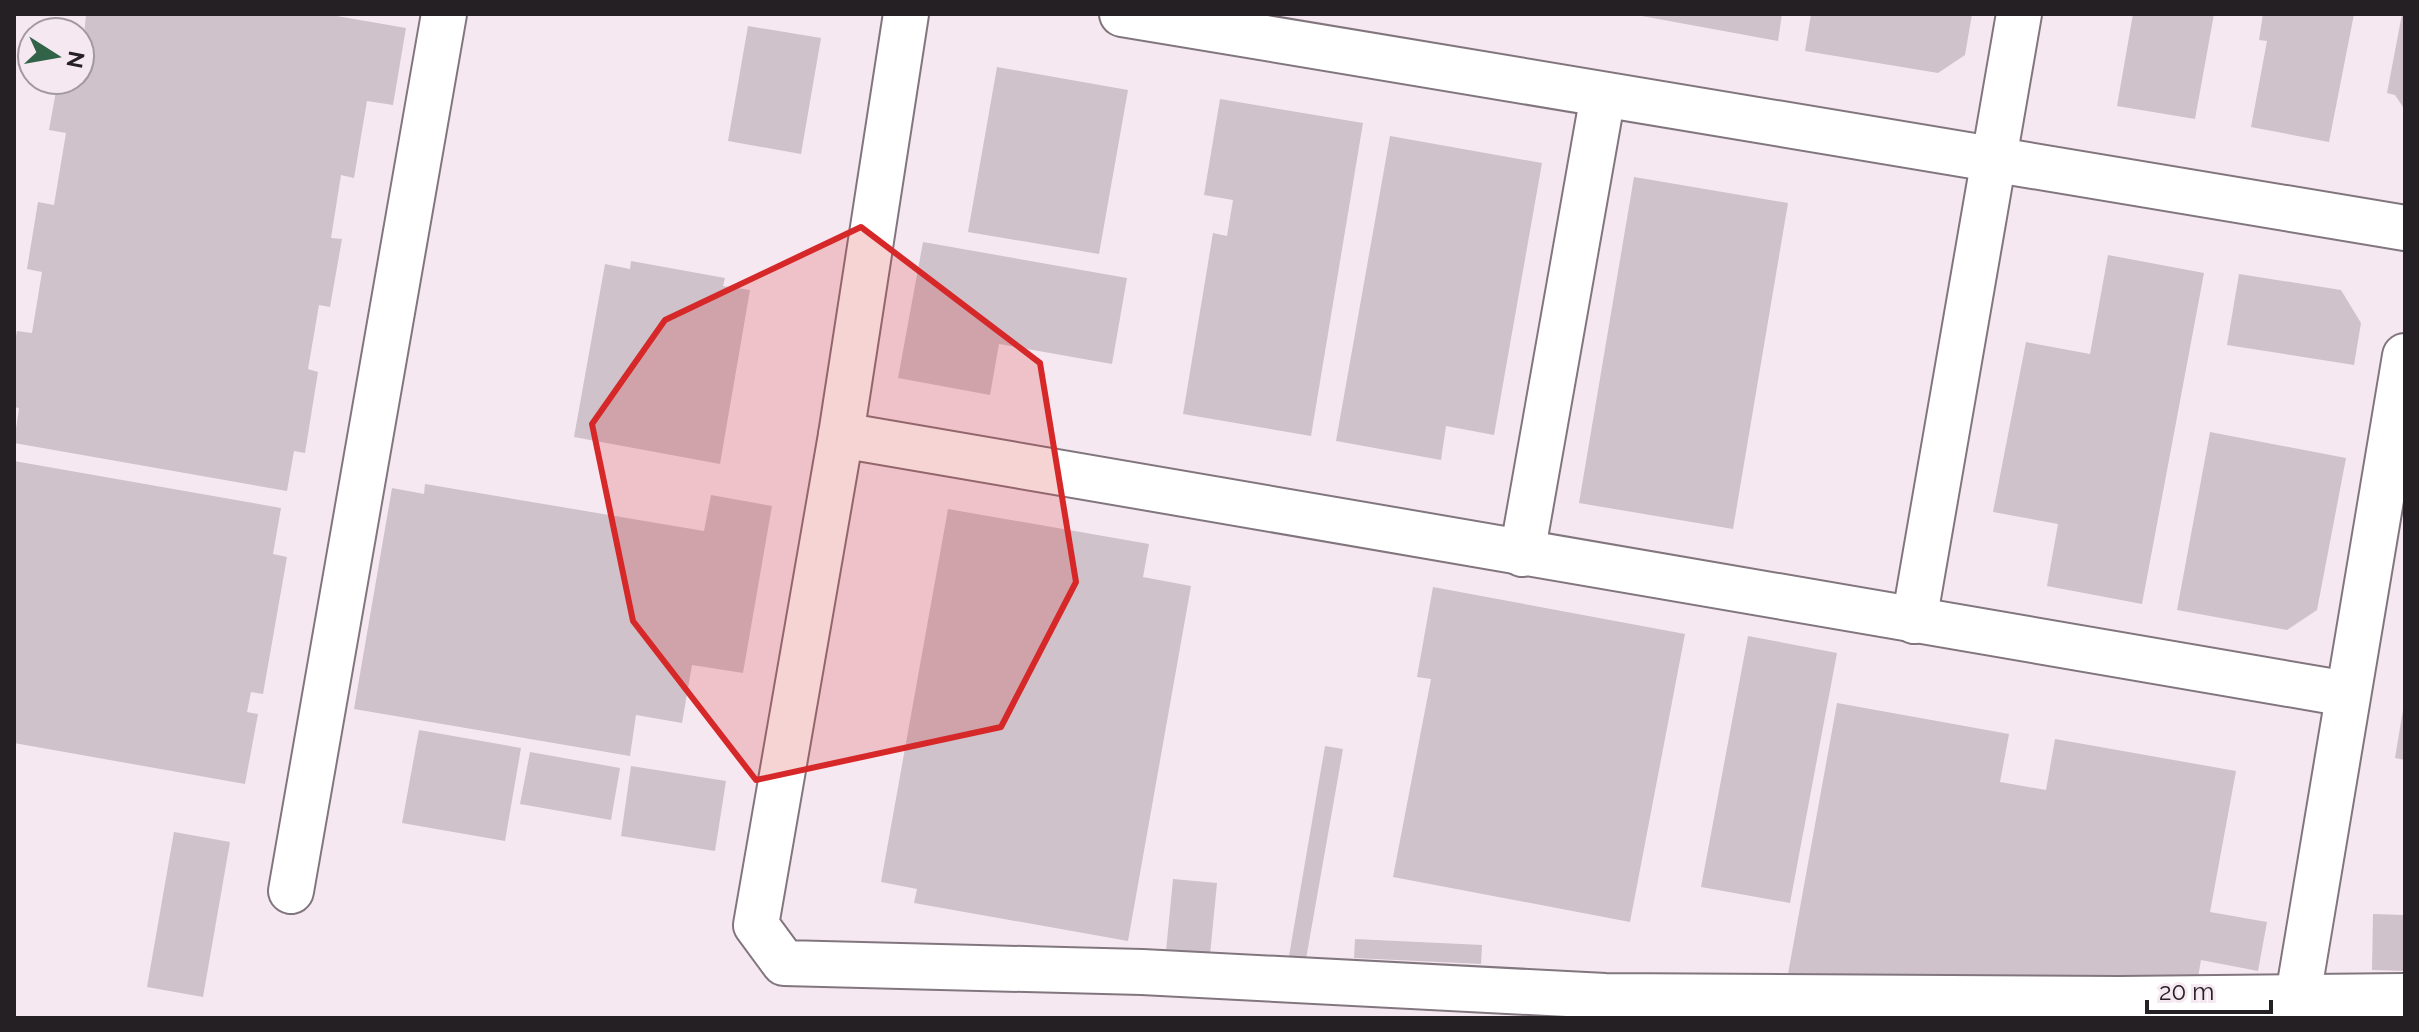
<svg xmlns="http://www.w3.org/2000/svg" width="2419" height="1032" viewBox="0 0 2419 1032" font-family="Raleway,sans-serif">
	<style>
		.building { fill: #cfc2cb }
		.lines { fill: none; stroke-linecap: round; stroke-linejoin: round }
		.minor-casing { stroke: #82767e; stroke-width: 48 }
		.minor { stroke: #fff; stroke-width: 44 }
		.marked { fill: #d62828; fill-opacity: 0.2; stroke: #d62828; stroke-width: 6; stroke-linejoin: round }
	</style>
	<rect width="100%" height="100%" fill="#f6e8f1"/>
	<g class="building">
		<path d="M86 14H325L406 28 393 105 367 101 354 178 341 175 331 238 342 239 330 307 319 305 308 369 318 372 305 453 294 451 287 491 14 443 19 408 14 407V347L17 331 32 333 42 272 27 269 38 202 54 205 66 133 49 130 58 80H80Z"/>
		<path d="M1631 14H1782L1778 41Z"/>
		<path d="M1811 14H1972L1965 55 1938 73 1805 51Z"/>
		<path d="M2133 14H2214L2195 119 2117 106Z"/>
		<path d="M2263 14H2354L2329 142 2251 127 2267 41 2259 40Z"/>
		<path d="M2402 14H2405V110L2395 95 2387 93Z"/>
		<path d="M748 26 821 38 801 154 728 141Z"/>
		<path d="M997 67 1128 90 1099 254 968 232Z"/>
		<path d="M1220 99 1363 123 1311 436 1183 414 1213 233 1227 236 1233 200 1204 195Z"/>
		<path d="M1390 136 1542 163 1494 435 1446 426 1441 460 1336 441Z"/>
		<path d="M1634 177 1788 203 1733 529 1579 503Z"/>
		<path d="M923 242 1127 278 1112 364 999 344 990 395 898 378Z"/>
		<path d="M2108 255 2204 273 2142 604 2047 586 2058 524 1993 512 2026 342 2090 354Z"/>
		<path d="M631 261 725 278 723 286 750 290 720 464 574 437 605 264 630 269Z"/>
		<path d="M2239 274 2341 290 2361 323 2354 365 2227 345Z"/>
		<path d="M2210 432 2346 458 2317 610 2287 630 2177 610Z"/>
		<path d="M14 461 281 508 273 554 287 557 263 694 251 692 247 712 258 714 245 784 14 743Z"/>
		<path d="M425 484 704 531 711 495 772 506 743 673 692 665 682 723 636 715 630 756 354 709 392 488 424 494Z"/>
		<path d="M948 509 1149 544 1143 577 1191 586 1128 941 914 903 917 889 881 882Z"/>
		<path d="M1433 587 1685 634 1630 922 1393 877 1431 679 1417 677Z"/>
		<path d="M1748 636 1837 653 1790 903 1701 887Z"/>
		<path d="M1837 703 2009 734 2000 782 2046 790 2055 739 2236 771 2210 912 2267 922 2258 971 2201 960 2198 977 1788 974Z"/>
		<path d="M2403 710H2405V760L2395 758Z"/>
		<path d="M419 730 521 748 505 841 402 823Z"/>
		<path d="M1325 746 1343 749 1306 959 1289 956Z"/>
		<path d="M530 752 620 768 611 820 520 804Z"/>
		<path d="M631 766 726 781 715 851 621 836Z"/>
		<path d="M174 832 230 842 203 997 147 987Z"/>
		<path d="M1173 879 1217 883 1210 955 1166 951Z"/>
		<path d="M2373 914 2405 915V971L2372 970Z"/>
		<path d="M1355 939 1482 945 1481 964 1354 958Z"/>
	</g>
	<g class="lines">
		<defs>
			<g id="minor">
				<path d="M906 14 841 435 756 925 784 963 1142 972 1605 996 2119 999 2405 996"/>
				<path d="M1122 14 2405 228"/>
				<path d="M841 435 2347 694"/>
				<path d="M1522 554 1603 95"/>
				<path d="M1914 621 2019 14"/>
				<path d="M291 891 444 14"/>
				<path d="M2298 996 2405 356"/>
			</g>
		</defs>
		<use href="#minor" class="minor-casing"/>
		<use href="#minor" class="minor"/>
	</g>
	<path class="marked" d="M861 227 1040 363 1076 582 1001 727 756 780 633 621 592 424 665 320Z"/>
	<rect width="2419" height="1032" fill="none" stroke="#252023" stroke-width="32"/>
	<g transform="translate(56 56) rotate(101)"><circle r="38" fill="#f6e8f1" stroke="#a2989f" stroke-width="2"/>
	<path d="M0-6L14 30L0 20L-14 30Z" fill="#306347"/>
	<text y="-12" font-size="22" font-weight="bold" text-anchor="middle" fill="#252023">N</text>
	</g>
	<path d="M2147 1000v12h124v-12" fill="none" stroke="#252023" stroke-width="4"/>
	<text x="2159" y="1000" font-size="24" fill="#252023" stroke="#f6e8f1" stroke-width="6" paint-order="stroke">20 m</text>
</svg>
